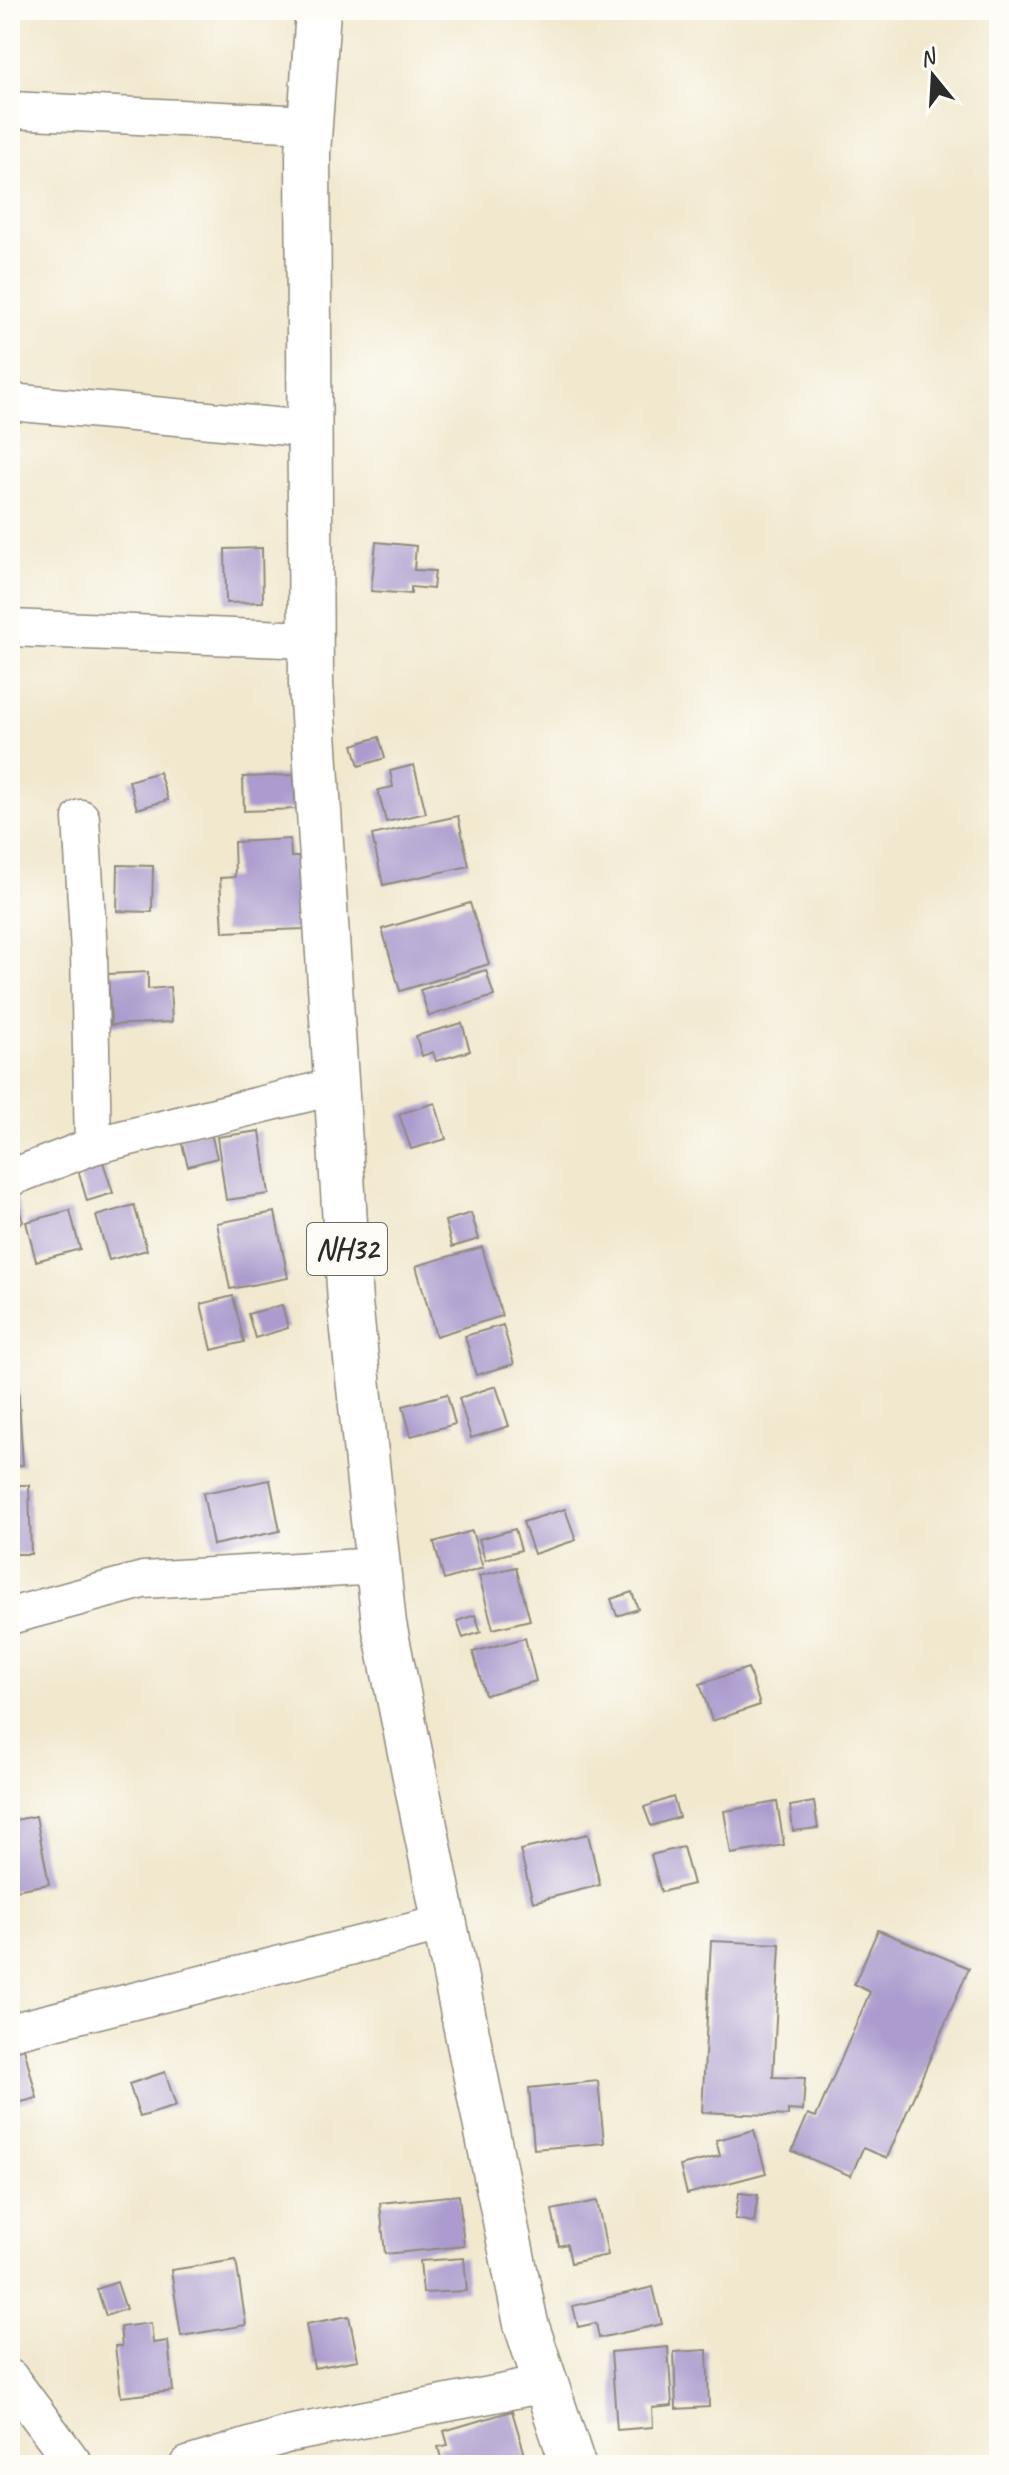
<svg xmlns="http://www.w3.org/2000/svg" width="1009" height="2475" viewBox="0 0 1009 2475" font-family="Caveat,sans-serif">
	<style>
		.building { fill: #ab9bce }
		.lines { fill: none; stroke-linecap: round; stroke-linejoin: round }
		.minor-casing { stroke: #8e8a7c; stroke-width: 39 }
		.trunk-casing { stroke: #8e8a7c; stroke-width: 47 }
		.minor { stroke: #fff; stroke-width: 36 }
		.trunk { stroke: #fff; stroke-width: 44 }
		.labels { text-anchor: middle; stroke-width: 7; stroke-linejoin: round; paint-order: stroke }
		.shield { fill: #fdfcf7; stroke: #6a6a68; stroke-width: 2 }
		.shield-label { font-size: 30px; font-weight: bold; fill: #2b2b2b }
	</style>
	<rect width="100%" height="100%" fill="#fdfcf7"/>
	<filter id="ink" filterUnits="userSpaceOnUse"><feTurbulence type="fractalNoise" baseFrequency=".0125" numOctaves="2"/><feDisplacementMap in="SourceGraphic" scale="16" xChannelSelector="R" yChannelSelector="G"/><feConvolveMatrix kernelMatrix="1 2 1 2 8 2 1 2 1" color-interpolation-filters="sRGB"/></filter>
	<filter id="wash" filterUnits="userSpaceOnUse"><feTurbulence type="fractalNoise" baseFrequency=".006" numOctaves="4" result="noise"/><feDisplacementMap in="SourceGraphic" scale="32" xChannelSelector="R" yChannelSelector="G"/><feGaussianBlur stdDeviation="1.8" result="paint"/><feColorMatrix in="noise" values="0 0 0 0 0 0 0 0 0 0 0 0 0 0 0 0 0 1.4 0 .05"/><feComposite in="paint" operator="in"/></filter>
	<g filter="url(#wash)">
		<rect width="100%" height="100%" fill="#f1e8ce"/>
		<g id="blocks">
			<g class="building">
				<path d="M376 542 416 546 414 570 435 571 433 589 411 587V594L371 591Z"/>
				<path d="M262 548 263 602 226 603 225 549Z"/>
				<path d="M379 737 385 758 359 766 353 745Z"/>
				<path d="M414 765 426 813 386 822 378 790 393 787 390 771Z"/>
				<path d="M159 772 168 800 137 809 129 781Z"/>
				<path d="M294 775 296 809 244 811 243 777Z"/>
				<path d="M458 816 469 866 383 885 372 835Z"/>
				<path d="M290 839 291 857H302L304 929 223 932 220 878 235 877 234 842Z"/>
				<path d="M118 865 153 866 152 912 117 911Z"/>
				<path d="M470 903 489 964 400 991 382 929Z"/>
				<path d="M486 970 494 996 429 1016 420 990Z"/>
				<path d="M148 972V989L170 987 172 1022 111 1025 108 974Z"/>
				<path d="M462 1023 470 1051 436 1061 433 1052 422 1056 416 1036Z"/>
				<path d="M435 1103 446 1139 411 1149 399 1114Z"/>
				<path d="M210 1129 217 1158 188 1166 180 1137Z"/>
				<path d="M260 1131 269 1194 226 1200 217 1137Z"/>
				<path d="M102 1159 113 1193 87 1201 77 1166Z"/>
				<path d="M14 1191 23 1222 10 1226V1192Z"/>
				<path d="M134 1205 147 1250 109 1260 96 1216Z"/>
				<path d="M70 1210 80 1249 36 1261 26 1222Z"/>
				<path d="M275 1212 288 1278 230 1289 217 1223Z"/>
				<path d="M471 1213 479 1239 452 1247 445 1221Z"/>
				<path d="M482 1247 502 1316 436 1336 416 1266Z"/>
				<path d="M233 1296 244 1342 212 1350 201 1304Z"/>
				<path d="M282 1305 288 1328 255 1338 248 1314Z"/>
				<path d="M503 1325 514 1364 476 1375 465 1336Z"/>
				<path d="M18 1385 23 1465 10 1466V1386Z"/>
				<path d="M496 1386 509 1426 471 1438 459 1398Z"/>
				<path d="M447 1394 455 1424 411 1436 403 1406Z"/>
				<path d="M270 1480 280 1531 213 1545 203 1493Z"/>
				<path d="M10 1485H29L31 1554H10Z"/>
				<path d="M565 1509 576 1540 534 1554 523 1522Z"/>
				<path d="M515 1529 521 1550 485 1560 479 1539Z"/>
				<path d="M472 1531 483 1568 444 1580 434 1542Z"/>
				<path d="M516 1567 530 1620 493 1629 479 1576Z"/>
				<path d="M632 1592 638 1609 617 1616 611 1599Z"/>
				<path d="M475 1615 481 1632 463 1638 457 1621Z"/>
				<path d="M525 1638 536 1681 485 1695 473 1652Z"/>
				<path d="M748 1668 760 1705 712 1721 700 1684Z"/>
				<path d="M673 1797 679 1817 651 1826 644 1807Z"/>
				<path d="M777 1802 784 1845 731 1854 724 1811Z"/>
				<path d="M814 1802 818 1828 793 1831 790 1806Z"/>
				<path d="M36 1816 49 1884 10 1891V1821Z"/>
				<path d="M588 1834 600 1885 533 1902 520 1850Z"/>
				<path d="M683 1847 693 1884 661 1892 651 1855Z"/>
				<path d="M878 1930 969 1968 887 2158 863 2148 851 2176 792 2151 808 2114 816 2117 870 1992 854 1984Z"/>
				<path d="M711 1941 780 1944 773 2077 805 2078 803 2111 788 2110V2116L702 2112Z"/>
				<path d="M24 2048 37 2098 10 2105V2052Z"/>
				<path d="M165 2072 176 2106 140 2117 129 2084Z"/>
				<path d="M598 2081 604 2143 534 2149 529 2088Z"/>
				<path d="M754 2130 766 2173 687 2194 680 2166 720 2156 716 2140Z"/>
				<path d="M739 2193 758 2195 754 2222 735 2219Z"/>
				<path d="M459 2195 464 2246 385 2254 380 2203Z"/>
				<path d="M597 2201 608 2255 571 2263 567 2244 559 2246 552 2210Z"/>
				<path d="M464 2258 467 2291 423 2293 420 2261Z"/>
				<path d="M236 2260 246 2325 181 2336 171 2270Z"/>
				<path d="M117 2282 126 2309 106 2316 97 2289Z"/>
				<path d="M653 2287 662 2324 599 2338 596 2323 578 2327 573 2306Z"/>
				<path d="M349 2316 358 2360 314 2368 306 2324Z"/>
				<path d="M151 2323 153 2343 168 2341 173 2391 121 2397 115 2346H122L120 2327Z"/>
				<path d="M668 2347 672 2406 652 2408 653 2427 617 2430 611 2352Z"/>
				<path d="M707 2350 709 2407 676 2409 674 2352Z"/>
				<path d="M512 2411 528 2465H443L438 2447 448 2445 444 2431Z"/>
			</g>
		</g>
	</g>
	<g filter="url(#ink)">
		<use href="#blocks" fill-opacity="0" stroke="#8e8a7c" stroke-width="2"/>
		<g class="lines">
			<defs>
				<g id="minor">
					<path d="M10 110 310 124"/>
					<path d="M10 402 309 429"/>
					<path d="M10 628 311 640"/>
					<path d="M81 818 89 952 93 1146"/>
					<path d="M10 1178 93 1146 337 1086"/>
					<path d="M10 1616 143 1580 378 1566"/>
					<path d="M10 2032 445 1923"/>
					<path d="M10 2378 75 2465"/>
					<path d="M188 2465 289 2434 546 2384"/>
				</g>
				<path id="trunk" d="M318 10 308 153 311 685 350 1302 384 1624 526 2324 573 2465"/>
			</defs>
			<use href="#minor" class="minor-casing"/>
			<use href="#trunk" class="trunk-casing"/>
			<use href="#minor" class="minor"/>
			<use href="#trunk" class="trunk"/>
		</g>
	</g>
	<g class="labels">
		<rect class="shield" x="307" y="1223" width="80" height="52" rx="6"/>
		<g class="shield-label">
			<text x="347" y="1259">NH32</text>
		</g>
	</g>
	<rect width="1009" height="2475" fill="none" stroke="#fdfcf7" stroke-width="40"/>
	<g transform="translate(933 76) rotate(342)" stroke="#fdfcf7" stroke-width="6" paint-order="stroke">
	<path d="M0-6L14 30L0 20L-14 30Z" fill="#2b2b2b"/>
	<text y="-12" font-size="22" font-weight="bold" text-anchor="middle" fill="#2b2b2b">N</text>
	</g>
</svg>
